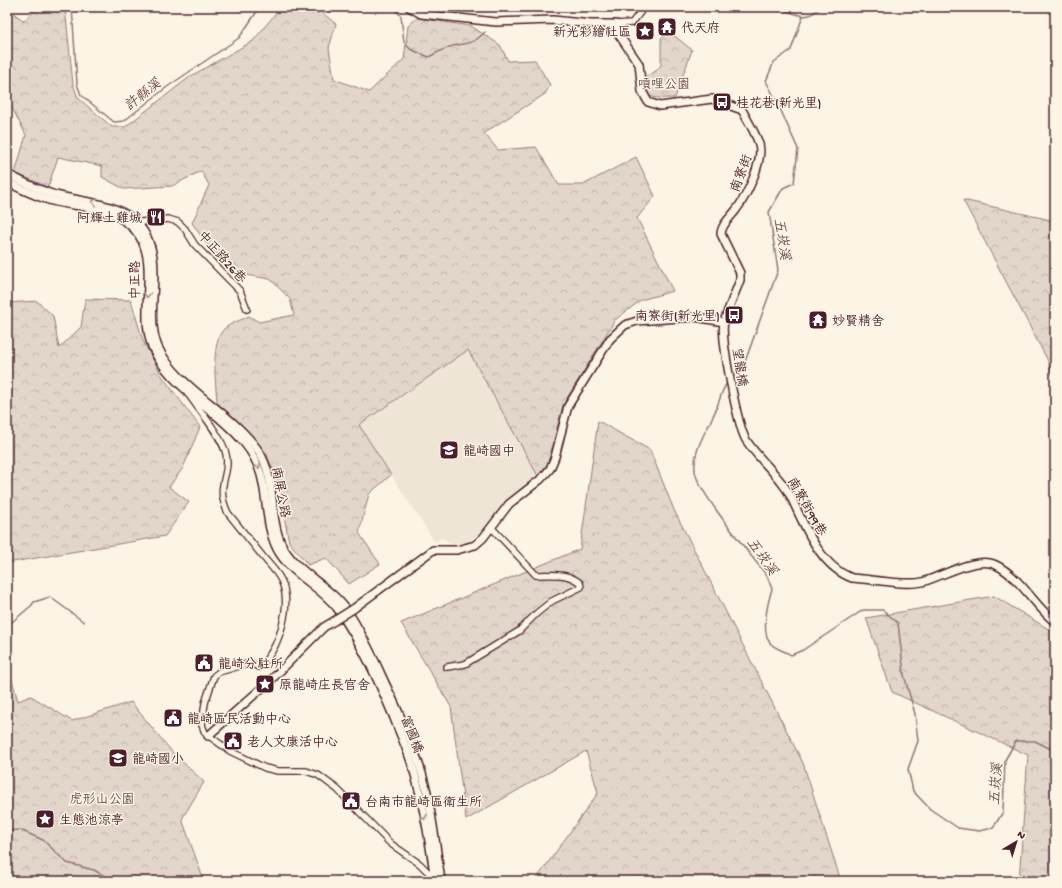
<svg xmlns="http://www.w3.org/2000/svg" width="1062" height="888" viewBox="0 0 1062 888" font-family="'Gochi Hand','LXGW WenKai TC',sans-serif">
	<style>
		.built { fill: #eee5d7 }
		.forest { fill: url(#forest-crowns); stroke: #967a7a }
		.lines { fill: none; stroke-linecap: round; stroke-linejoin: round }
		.stream { stroke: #917474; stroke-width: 1.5 }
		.street-casing { stroke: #4a1f2b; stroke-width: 8 }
		.secondary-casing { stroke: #4a1f2b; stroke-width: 10 }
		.street { stroke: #fcf5e5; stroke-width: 5.5 }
		.secondary { stroke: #fcf5e5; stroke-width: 7 }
		.secondary-bridge-casing { stroke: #4a1f2b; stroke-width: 10; stroke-linecap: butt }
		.secondary-bridge { stroke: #fcf5e5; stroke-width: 7 }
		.oneway { stroke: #a38a88 }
		.labels { text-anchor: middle; stroke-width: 3; stroke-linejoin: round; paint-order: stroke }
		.poi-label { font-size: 13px; fill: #4a1f2b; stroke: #fcf5e5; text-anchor: start }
		.park-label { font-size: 13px; fill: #704c53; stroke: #fcf5e5 }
		.street-label { font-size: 13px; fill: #4a1f2b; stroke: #fcf5e5 }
		.water-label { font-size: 14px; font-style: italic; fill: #6d4950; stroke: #fcf5e5 }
	</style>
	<defs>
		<pattern id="forest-crowns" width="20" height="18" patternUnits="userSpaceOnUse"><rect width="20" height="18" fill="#e2d5ca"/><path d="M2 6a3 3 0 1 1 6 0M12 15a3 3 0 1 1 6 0" fill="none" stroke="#c3b6ae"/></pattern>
	</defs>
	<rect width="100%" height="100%" fill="#fcf5e5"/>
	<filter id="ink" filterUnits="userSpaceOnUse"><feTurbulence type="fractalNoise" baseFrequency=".025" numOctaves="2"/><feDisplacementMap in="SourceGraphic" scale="8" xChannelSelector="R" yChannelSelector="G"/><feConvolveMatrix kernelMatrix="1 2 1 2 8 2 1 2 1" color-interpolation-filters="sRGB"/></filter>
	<g filter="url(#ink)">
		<path class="built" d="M468 350 538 476 512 495 479 535 465 543 452 544 442 538 435 542 359 426Z"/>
		<g class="forest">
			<path d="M37 7H65L73 84 78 98 112 127H125L191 76 253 41 281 7H315L336 24 329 48 334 79 369 92 404 59 408 26 417 18 471 26 500 45 508 61 535 60 550 85 545 94 484 133 498 150 536 147 559 185H583L636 157 655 196 637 218 673 291 641 300 615 320 563 405 548 463 538 476 468 350 359 425 391 475 369 494 359 533 380 564 349 584 326 558 308 565 289 542 277 479 266 453 247 430 217 403C216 384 210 343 224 329 230 323 242 320 249 316L259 322 294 315 290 299 270 279 239 274 208 246 192 223 209 185 201 171 172 186 124 189 102 177V166L58 157 48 187 15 173 26 135 7 98V8L24 21Z"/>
			<path d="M671 33 692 50 675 98C657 98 642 101 643 78L656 71 661 65V38Z"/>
			<path d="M963 200 1055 221V384L1048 361Z"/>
			<path d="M85 299 131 300 143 341 162 376 200 427 183 468 169 487 189 502 165 536 7 563V303L37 301 53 316 59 348 81 327Z"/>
			<path d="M598 421 650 450 674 510 803 763 841 881H535L598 793 586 751 466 820 451 707 401 623 580 549Z"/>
			<path d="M994 596 1055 633V881H1019L1028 755 892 692 866 618Z"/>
			<path d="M7 662 18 701 31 696 72 721 131 702 173 753 204 782 182 819 204 881H7Z"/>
		</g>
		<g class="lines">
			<g class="stream">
				<path d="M72 7 77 84 81 95 114 122 124 121 167 87 239 38 260 7"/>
				<path d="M393 7 401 16 404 42 410 49 429 57C436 53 445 48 453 46 469 42 472 45 485 32"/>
				<path d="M772 7 803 16 810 15 822 7"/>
				<path d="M732 377 746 359 778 270 769 212 783 188 794 183 798 149 778 104 766 81 774 62 791 50 803 16"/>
				<path d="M727 383C720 393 719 405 713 416 705 433 693 451 695 471 696 490 753 557 767 576L772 589C768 602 760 633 771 644 776 649 785 651 791 655L803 650 863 610H883L898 623 904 675 915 714 918 741 908 769 913 791 930 809 958 828 979 831 993 828 1003 812 1005 760 1016 741H1035L1055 751"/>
				<path d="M7 622H12L31 606 34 602 50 597 84 622"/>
				<path d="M7 831 20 830 43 840 67 863 94 870 113 881"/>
			</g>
			<defs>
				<g id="street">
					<path d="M616 24 632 23 644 7"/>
					<path d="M135 226 141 222 168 219 178 222 185 229 195 245 240 291 247 309"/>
					<path d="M188 394C198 408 223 438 226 454 231 477 214 484 228 513 240 528 252 543 264 558 270 565 277 572 281 580 293 605 279 650 259 667L250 663 219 672 214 676 205 703 202 725 205 733 230 751 265 768 278 771H306L318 775 337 789 391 844 420 864 435 879"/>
					<path d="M447 667 465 664 519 631 537 613 552 601 581 587 580 583C567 572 553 575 536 575L491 527"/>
				</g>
				<g id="secondary">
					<path d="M409 7 421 14 496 22 553 20 591 24H616L617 32 639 64 642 91 648 102 660 106 712 99 742 110C748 121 755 132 759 144 764 161 746 197 736 210 731 217 721 225 721 234L740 273V280C735 294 728 308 724 322 720 337 738 427 746 440 759 460 779 475 790 495 804 524 819 566 852 578 870 579 907 586 922 582 941 577 977 555 996 565 1020 577 1034 605 1055 622"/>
					<path d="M7 174C23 182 39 191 56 195 85 203 117 201 139 225 169 260 142 308 158 347 176 387 233 413 258 450 277 478 268 515 282 545 296 573 331 586 348 612 363 634 374 659 385 683 402 718 418 754 427 792 433 821 437 852 441 881"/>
					<path d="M7 182C23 190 39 198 56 202 84 208 113 207 134 229 164 262 134 315 155 353 176 391 219 411 245 444 273 478 260 515 277 549 290 574 320 586 337 608 361 642 378 680 394 718 400 734 408 751 413 768 424 804 430 844 435 881"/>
					<path d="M353 609 433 550H457L475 545 483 538 509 504 541 479 550 469 555 457 568 406 610 339 625 325 637 321 695 317 724 322"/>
					<path d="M208 736 272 679 324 627 334 621"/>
				</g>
			</defs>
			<use href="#street" class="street-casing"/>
			<use href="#secondary" class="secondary-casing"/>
			<use href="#street" class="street"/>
			<use href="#secondary" class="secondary"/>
			<defs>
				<path id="secondary-bridge" d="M334 621 353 609"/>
			</defs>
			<use href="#secondary-bridge" class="secondary-bridge-casing"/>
			<use href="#secondary-bridge" class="secondary-bridge"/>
		</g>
		<defs><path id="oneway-chevron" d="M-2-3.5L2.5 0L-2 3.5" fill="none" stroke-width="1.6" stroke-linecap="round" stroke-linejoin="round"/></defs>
		<g class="oneway">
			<use href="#oneway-chevron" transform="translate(94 202) rotate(-168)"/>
			<use href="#oneway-chevron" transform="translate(147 295) rotate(93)"/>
			<use href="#oneway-chevron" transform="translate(258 466) rotate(67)"/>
			<use href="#oneway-chevron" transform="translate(424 817) rotate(80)"/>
		</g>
	</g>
	<defs>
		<symbol id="temple-square" viewBox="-11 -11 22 22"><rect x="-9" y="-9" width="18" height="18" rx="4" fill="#4a1f2b" stroke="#fcf5e5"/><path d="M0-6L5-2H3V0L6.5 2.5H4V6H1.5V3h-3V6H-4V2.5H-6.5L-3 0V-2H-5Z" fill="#fff"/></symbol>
		<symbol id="sight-square" viewBox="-11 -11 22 22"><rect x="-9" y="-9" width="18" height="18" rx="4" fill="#4a1f2b" stroke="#fcf5e5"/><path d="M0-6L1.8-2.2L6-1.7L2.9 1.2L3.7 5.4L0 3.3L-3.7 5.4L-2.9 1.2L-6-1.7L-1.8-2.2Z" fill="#fff"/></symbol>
		<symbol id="bus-square" viewBox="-11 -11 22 22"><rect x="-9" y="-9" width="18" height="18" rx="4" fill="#4a1f2b" stroke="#fcf5e5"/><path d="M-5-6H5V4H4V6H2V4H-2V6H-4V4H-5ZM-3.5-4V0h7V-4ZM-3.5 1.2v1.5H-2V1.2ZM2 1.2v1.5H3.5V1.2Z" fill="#fff"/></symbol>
		<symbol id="restaurant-square" viewBox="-11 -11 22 22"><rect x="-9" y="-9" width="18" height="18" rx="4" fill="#4a1f2b" stroke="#fcf5e5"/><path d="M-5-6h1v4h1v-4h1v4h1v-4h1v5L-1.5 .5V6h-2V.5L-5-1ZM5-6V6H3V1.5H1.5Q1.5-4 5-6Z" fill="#fff"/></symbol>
		<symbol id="school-square" viewBox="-11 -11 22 22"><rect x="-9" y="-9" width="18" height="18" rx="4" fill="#4a1f2b" stroke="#fcf5e5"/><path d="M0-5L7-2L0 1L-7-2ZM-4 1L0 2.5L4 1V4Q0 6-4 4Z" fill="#fff"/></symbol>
		<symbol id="civic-square" viewBox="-11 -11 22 22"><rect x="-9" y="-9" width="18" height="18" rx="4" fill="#4a1f2b" stroke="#fcf5e5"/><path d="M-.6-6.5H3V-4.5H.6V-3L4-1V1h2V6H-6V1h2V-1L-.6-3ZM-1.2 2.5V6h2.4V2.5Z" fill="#fff"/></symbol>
	</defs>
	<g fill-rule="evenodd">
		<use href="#temple-square" x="656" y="16" width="22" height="22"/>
		<use href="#sight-square" x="634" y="20" width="22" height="22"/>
		<use href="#bus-square" x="711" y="91" width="22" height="22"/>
		<use href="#restaurant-square" x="145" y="206" width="22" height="22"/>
		<use href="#bus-square" x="723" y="304" width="22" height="22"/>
		<use href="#temple-square" x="807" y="309" width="22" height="22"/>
		<use href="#school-square" x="438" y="439" width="22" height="22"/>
		<use href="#civic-square" x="193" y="652" width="22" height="22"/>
		<use href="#sight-square" x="254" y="673" width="22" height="22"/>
		<use href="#civic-square" x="162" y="707" width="22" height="22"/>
		<use href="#civic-square" x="222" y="730" width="22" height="22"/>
		<use href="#school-square" x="107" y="747" width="22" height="22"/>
		<use href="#civic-square" x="340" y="790" width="22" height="22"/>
		<use href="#sight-square" x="34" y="808" width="22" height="22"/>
	</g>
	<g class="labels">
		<g class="poi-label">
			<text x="681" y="32">代天府</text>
			<text x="631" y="36" text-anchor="end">新光彩繪社區</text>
			<text x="736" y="107">桂花巷(新光里)</text>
			<text x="142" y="222" text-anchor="end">阿輝土雞城</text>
			<text x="720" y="320" text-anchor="end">南寮街(新光里)</text>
			<text x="832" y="325">妙賢精舍</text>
			<text x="463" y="455">龍崎國中</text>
			<text x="218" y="668">龍崎分駐所</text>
			<text x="279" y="689">原龍崎庄長官舍</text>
			<text x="187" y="723">龍崎區民活動中心</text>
			<text x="247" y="746">老人文康活中心</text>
			<text x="132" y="763">龍崎國小</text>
			<text x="365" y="806">台南市龍崎區衛生所</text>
			<text x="59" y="824">生態池涼亭</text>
		</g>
		<g class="park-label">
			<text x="664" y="88">嗊哩公園</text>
			<text x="102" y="803">虎形山公園</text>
		</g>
		<g class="street-label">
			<text transform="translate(740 173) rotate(-70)" y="5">南寮街</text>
			<text transform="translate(223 256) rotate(48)" y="5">中正路26巷</text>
			<text transform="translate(134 280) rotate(-90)" y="5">中正路</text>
			<text transform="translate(741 367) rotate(81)" y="5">望龍橋</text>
			<text transform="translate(282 492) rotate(79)" y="5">南屏公路</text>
			<text transform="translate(808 506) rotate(60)" y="5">南寮街99巷</text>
			<text transform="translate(413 734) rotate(68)" y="5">富國橋</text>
		</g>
		<g class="water-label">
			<text transform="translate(142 94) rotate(-39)" y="5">許縣溪</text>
			<text transform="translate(783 239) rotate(81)" y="5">五崁溪</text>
			<text transform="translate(763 556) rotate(55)" y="5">五崁溪</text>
			<text transform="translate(995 784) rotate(-86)" y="5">五崁溪</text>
		</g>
	</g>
	<rect width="1062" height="888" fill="none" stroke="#fcf5e5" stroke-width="24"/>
	<rect x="12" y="12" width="1038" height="864" fill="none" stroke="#4a1f2b" stroke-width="1.5" filter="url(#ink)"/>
	<g transform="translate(1016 842) rotate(38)" stroke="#fcf5e5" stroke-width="3" paint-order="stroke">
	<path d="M0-3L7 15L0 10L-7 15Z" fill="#4a1f2b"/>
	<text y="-6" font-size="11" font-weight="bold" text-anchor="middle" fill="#4a1f2b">N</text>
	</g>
</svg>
